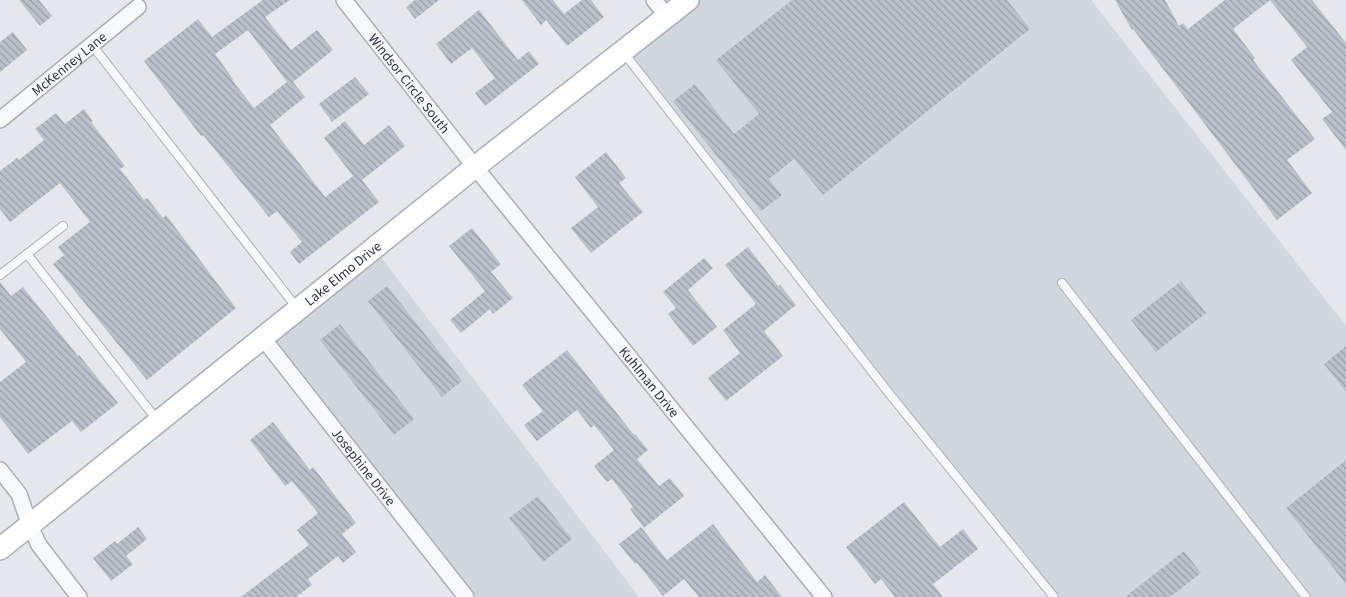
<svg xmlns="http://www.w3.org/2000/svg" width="1346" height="597" viewBox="0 0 1346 597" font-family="'Source Sans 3',sans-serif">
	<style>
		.built { fill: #d2d6de }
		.building { fill: url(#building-back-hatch); fill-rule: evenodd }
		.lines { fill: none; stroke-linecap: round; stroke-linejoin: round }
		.lane-casing { stroke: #a9aeb7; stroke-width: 10 }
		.street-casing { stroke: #a9aeb7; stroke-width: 18 }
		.secondary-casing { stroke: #a9aeb7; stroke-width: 24 }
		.lane { stroke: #f7f8fa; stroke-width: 8 }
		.street { stroke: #f7f8fa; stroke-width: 15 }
		.secondary { stroke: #fff; stroke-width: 21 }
		.labels { text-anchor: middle; stroke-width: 5; stroke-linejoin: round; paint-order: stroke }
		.street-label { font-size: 14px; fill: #2b3445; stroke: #f4f6f9 }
	</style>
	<defs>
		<pattern id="building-back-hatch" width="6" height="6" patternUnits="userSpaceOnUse" patternTransform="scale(1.25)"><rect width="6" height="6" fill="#bbc0ca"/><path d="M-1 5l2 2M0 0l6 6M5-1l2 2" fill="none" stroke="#989da6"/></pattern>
	</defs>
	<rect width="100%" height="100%" fill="#e4e7ec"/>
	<g class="built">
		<path d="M688 0H1091L1346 326V597H1055L623 51Z"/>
		<path d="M374 248 639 597H466L262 337Z"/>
	</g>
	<g class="building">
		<path d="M19 0H39L52 16 40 26Z"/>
		<path d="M263 0H290L265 17 291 50 317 30 333 50 293 82 305 97 270 125 325 197 353 176 324 138 345 121 364 145 389 125 405 146 362 180 379 202 299 264 290 252 302 242 277 211 269 217 203 135 201 136 144 61 198 19 212 37ZM248 30 287 82 254 108 232 80 233 79 215 54Z"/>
		<path d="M415 0H439L415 19 406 7Z"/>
		<path d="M522 0H553L564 14 582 0H591L604 17 567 46 546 20 541 25Z"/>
		<path d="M792 0H1007L1030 29 823 195 794 159 769 179 782 195 761 211 673 101 695 84 734 134 759 114 716 60Z"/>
		<path d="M1115 0H1165L1179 26 1183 23 1188 29 1225 0H1312L1346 43V150L1322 119 1332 112 1291 60 1307 47 1270 0 1233 29 1255 58 1253 60 1315 139 1287 160 1312 193 1277 220 1133 29 1132 30Z"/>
		<path d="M479 10 518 60 529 51 539 64 485 106 475 93 495 78 472 48 451 64 436 44Z"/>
		<path d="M13 32 27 50 0 72V42Z"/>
		<path d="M355 77 369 94 332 122 319 104Z"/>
		<path d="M84 109 93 121 91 122 125 166 120 169 144 200 147 198 163 218 166 215 236 308 147 380 53 264 64 255 58 247 90 222 60 183 10 222 0 209V171L17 158 19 160 44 140 35 129 56 113 65 124Z"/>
		<path d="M606 152 626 178 619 183 643 212 591 253 571 228 598 207 575 177Z"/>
		<path d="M472 228 501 264 491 272 513 298 493 314 490 309 461 333 450 320 485 291 449 246Z"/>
		<path d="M748 247 778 286 780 285 796 305 764 331 783 356 726 401 708 378 740 353 723 330 756 304 725 265Z"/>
		<path d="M704 258 713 268 688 290 717 327 693 346 668 314 676 308 663 292Z"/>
		<path d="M1181 281 1206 313 1156 352 1131 320Z"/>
		<path d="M0 282 11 296 23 287 78 356 79 355 118 403 81 432 72 421 28 454 0 417V382L26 362 0 329Z"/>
		<path d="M387 286 462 381 442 397 368 301Z"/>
		<path d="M340 324 414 419 394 435 320 340Z"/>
		<path d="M1346 346V392L1324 364Z"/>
		<path d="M567 350 634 435 635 434 648 450 637 459 659 486 670 478 684 496 644 528 630 509 633 507 612 479 607 482 594 466 614 450 594 425 591 428 577 410 537 441 524 425 543 411 522 385Z"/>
		<path d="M273 422 310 470 313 467 356 523 342 534 356 552 343 563 338 556 308 579 312 585 296 597H241L309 545 297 530 318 513 292 481 285 486 250 440Z"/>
		<path d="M1346 460V584L1286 508Z"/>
		<path d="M538 496 572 539 543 562 509 518Z"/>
		<path d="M904 502 940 547 963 529 978 549 933 584 943 597H895L881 579 875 584 846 547Z"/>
		<path d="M713 524 757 582 765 575 782 597H699L684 579 663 596 637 563 635 564 619 544 641 527 667 560Z"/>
		<path d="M138 527 147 539 126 556 133 564 111 581 93 558 115 541 117 544Z"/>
		<path d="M1184 551 1201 573 1170 597H1125Z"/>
	</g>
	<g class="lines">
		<defs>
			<g id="lane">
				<path d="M92 45 297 308"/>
				<path d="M624 53 888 392 1054 597"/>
				<path d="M27 254 157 420"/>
				<path d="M0 275 63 226"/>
				<path d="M1062 283 1306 597"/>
			</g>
			<g id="street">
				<path id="s1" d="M344 0 475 167 824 597"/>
				<path d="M654 0 667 16"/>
				<path id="s2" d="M0 120 138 7"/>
				<path id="s3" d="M262 337 466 597"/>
				<path d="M0 470 19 494 30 526 39 545 79 597"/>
			</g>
			<g id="secondary">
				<path id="s4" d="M0 549 475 167 688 0"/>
			</g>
		</defs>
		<use href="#lane" class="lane-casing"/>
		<use href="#street" class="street-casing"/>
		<use href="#secondary" class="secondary-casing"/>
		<use href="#lane" class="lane"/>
		<use href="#street" class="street"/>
		<use href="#secondary" class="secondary"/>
	</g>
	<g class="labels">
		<g class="street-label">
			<text dy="5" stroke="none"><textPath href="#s2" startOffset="89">McKenney Lane</textPath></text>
			<text dy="5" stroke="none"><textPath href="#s1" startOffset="106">Windsor Circle South</textPath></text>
			<text dy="5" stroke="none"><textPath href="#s4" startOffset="440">Lake Elmo Drive</textPath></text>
			<text dy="5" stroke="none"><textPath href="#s1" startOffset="489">Kuhlman Drive</textPath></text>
			<text dy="5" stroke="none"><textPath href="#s3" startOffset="165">Josephine Drive</textPath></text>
		</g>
	</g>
</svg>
